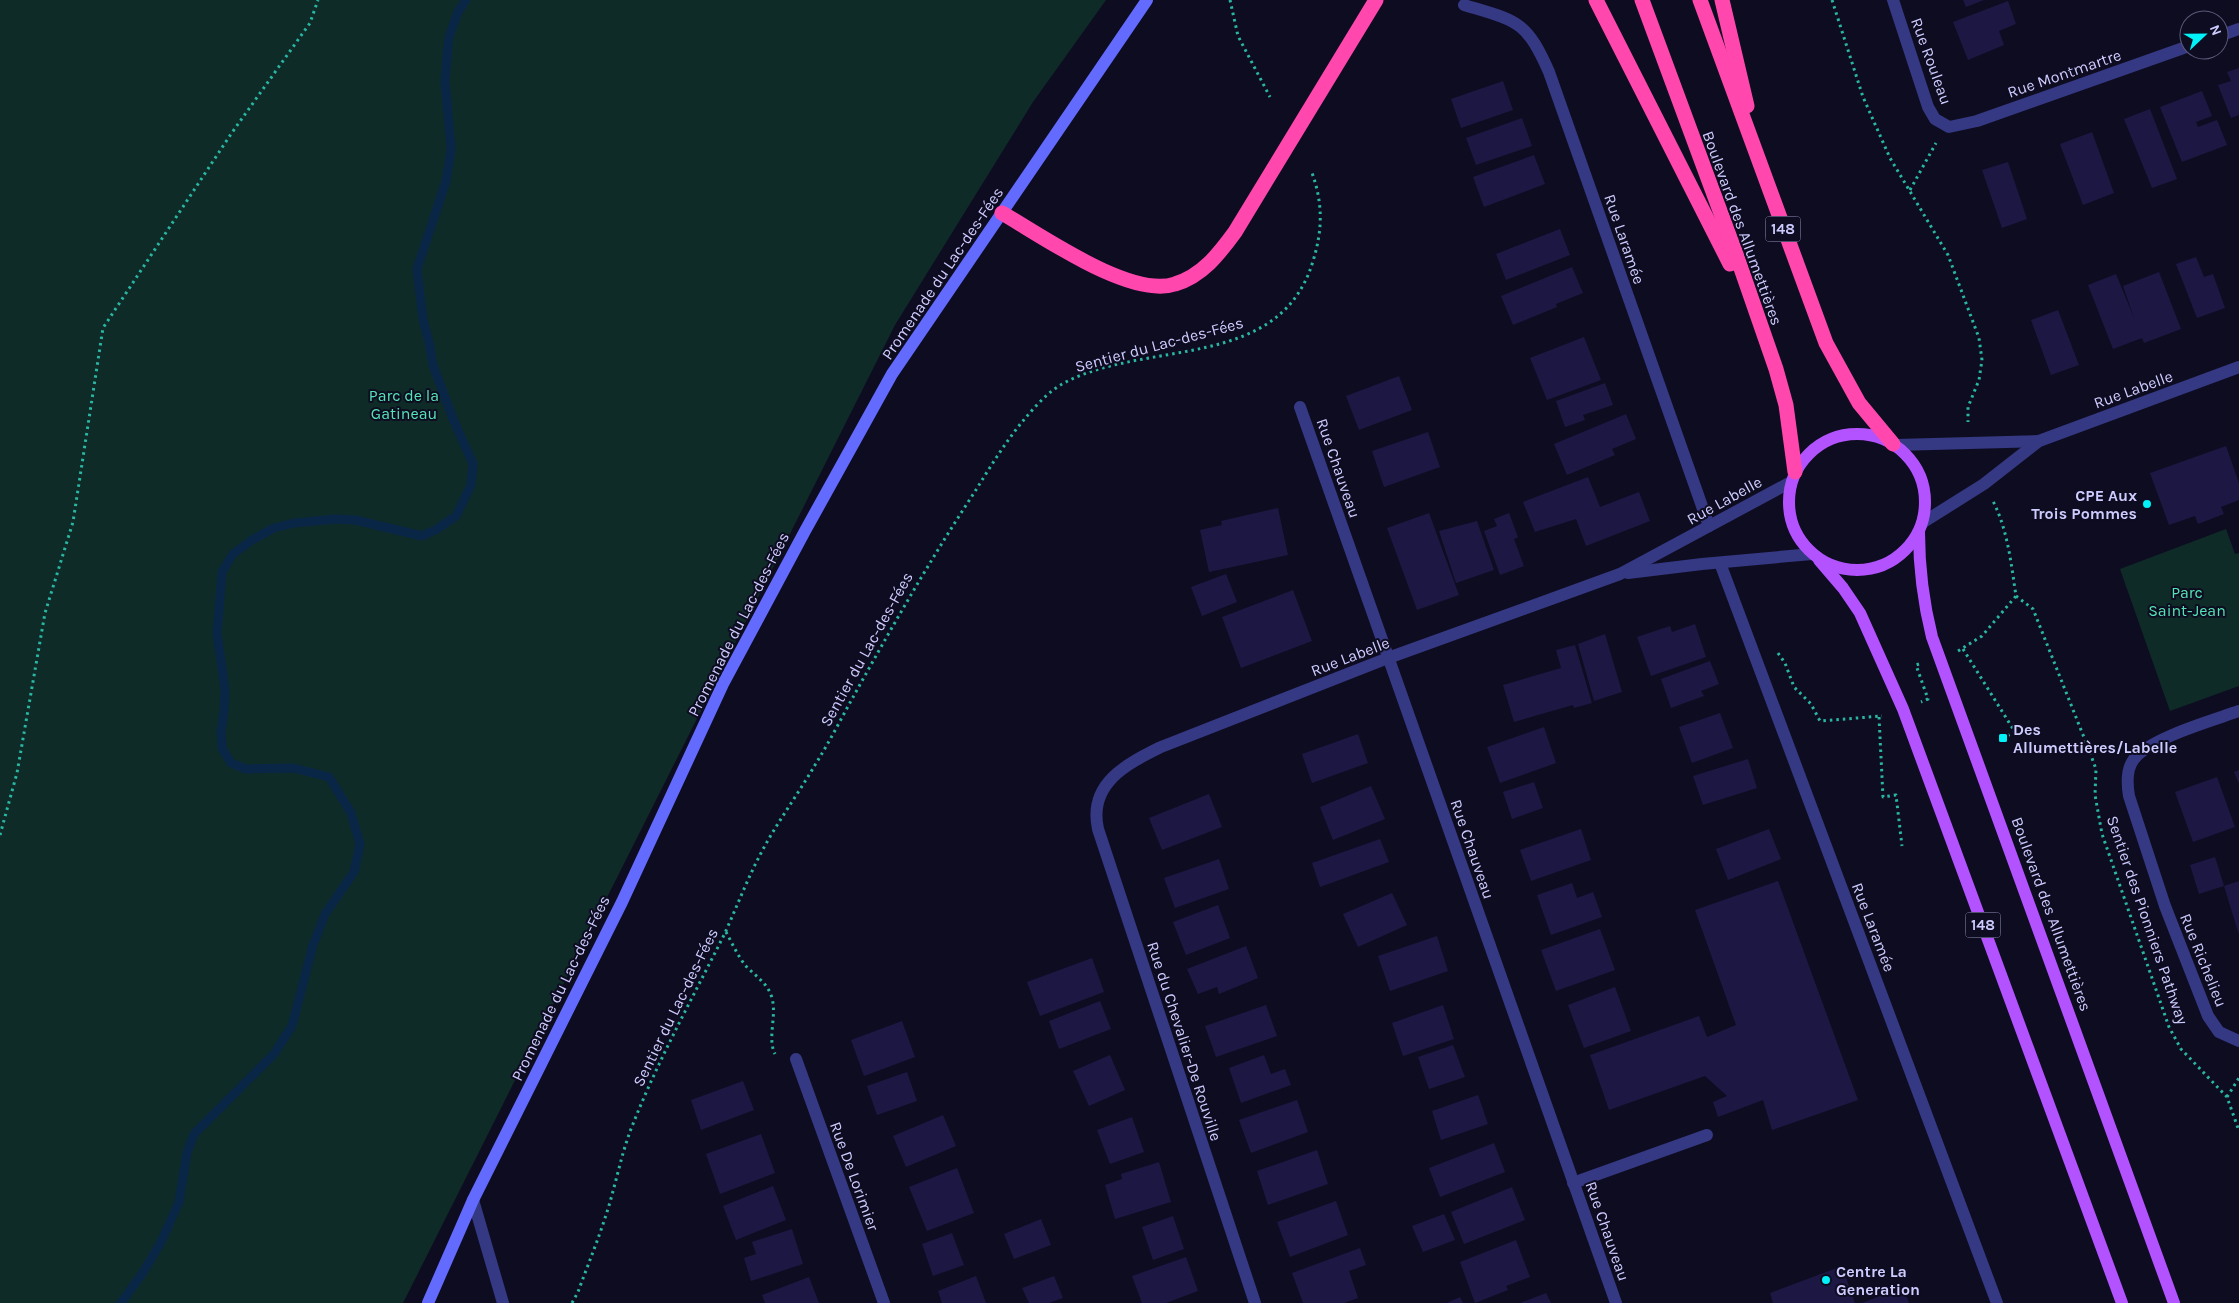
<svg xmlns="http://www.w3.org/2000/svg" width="2239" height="1303" viewBox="0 0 2239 1303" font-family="Karla,sans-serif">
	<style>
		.green { fill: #0f2b28 }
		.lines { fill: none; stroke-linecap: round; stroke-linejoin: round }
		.stream { stroke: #0a2647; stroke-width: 9 }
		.building { fill: #1d1743 }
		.path { stroke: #29b7a4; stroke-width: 3; stroke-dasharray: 2.5 4; stroke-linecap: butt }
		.lane { stroke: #353882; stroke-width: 12 }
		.street { stroke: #353882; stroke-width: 12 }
		.secondary { stroke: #636bff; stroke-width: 12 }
		.primary { stroke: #b253ff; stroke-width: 12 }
		.highway { stroke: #ff47ad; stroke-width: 15 }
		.poi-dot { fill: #00f1f7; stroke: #0e0c21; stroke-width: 2 }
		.labels { text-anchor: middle; stroke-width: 4; stroke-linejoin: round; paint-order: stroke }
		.shield { fill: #0e0c21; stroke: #9492bc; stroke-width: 1 }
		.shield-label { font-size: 15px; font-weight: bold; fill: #ceccff }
		.street-label { font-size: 16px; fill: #ceccff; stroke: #0e0c21 }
		.park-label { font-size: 16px; fill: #54e4b5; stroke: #0e0c21 }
		.poi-label { font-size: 16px; font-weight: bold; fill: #ceccff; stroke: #0e0c21; text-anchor: start }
	</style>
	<rect width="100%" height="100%" fill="#0e0c21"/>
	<g class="green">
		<path d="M0 0H1106L1033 102 895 325 403 1303H0Z"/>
		<path d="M2226 529 2235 554 2239 553V686L2170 711 2120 569Z"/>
	</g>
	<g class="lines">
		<path class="stream" d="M121 1303 144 1271 161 1242 179 1202 187 1153 194 1134 274 1054 292 1026 313 945 325 914 354 872 360 844 351 813 329 777 293 768 246 769 231 763 222 748 221 732 224 711 225 689 217 634 222 572 233 554 252 540 274 528 294 523 336 519 355 520 422 536 437 529 456 516 471 485 473 464 453 419 433 365 429 342 423 320 417 269 446 181 449 163 451 148 445 81 447 56 449 37 458 12 466 0"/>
	</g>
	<g class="building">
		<path d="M1963 0H1984L1966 7Z"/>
		<path d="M2008 1 2016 24 1999 31 2004 45 1968 60 1953 22Z"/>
		<path d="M2239 68V115L2231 118 2218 85 2231 81 2227 72Z"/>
		<path d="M1503 81 1513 110 1461 128 1451 99Z"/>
		<path d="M2202 91 2212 116 2196 122 2198 127 2217 120 2227 145 2182 162 2160 107Z"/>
		<path d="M2150 109 2177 179 2152 188 2124 119Z"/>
		<path d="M1522 118 1532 146 1476 165 1466 138Z"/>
		<path d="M2092 132 2114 193 2083 205 2060 144Z"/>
		<path d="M1534 155 1545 184 1484 207 1473 177Z"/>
		<path d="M2008 162 2027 219 2002 228 1982 170Z"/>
		<path d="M1560 229 1570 255 1506 280 1496 254Z"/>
		<path d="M2196 257 2204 277 2213 274 2225 308 2197 318 2176 264Z"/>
		<path d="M1572 267 1583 293 1556 304 1557 307 1513 325 1501 296Z"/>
		<path d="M2159 272 2181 329 2144 343 2142 338 2113 349 2088 285 2116 274 2134 318 2123 286Z"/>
		<path d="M2058 310 2079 365 2051 375 2031 320Z"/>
		<path d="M1584 337 1601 380 1547 400 1530 358Z"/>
		<path d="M1399 376 1412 410 1359 430 1346 396Z"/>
		<path d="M1605 383 1613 405 1583 415 1585 420 1565 427 1556 401Z"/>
		<path d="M1626 414 1636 439 1612 449 1615 455 1567 475 1554 444Z"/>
		<path d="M1428 432 1440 467 1384 487 1372 451Z"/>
		<path d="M2226 446 2239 483V500L2221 507 2224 514 2198 524 2195 516 2169 525 2150 473Z"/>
		<path d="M1588 477 1600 507 1639 492 1650 521 1586 546 1576 519 1535 532 1523 502Z"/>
		<path d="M1278 508 1288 555 1209 572 1200 530 1222 525 1221 521Z"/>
		<path d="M1429 513 1459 595 1417 610 1387 528Z"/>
		<path d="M1509 513 1518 537 1514 539 1524 566 1500 575 1484 531 1497 526 1494 519Z"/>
		<path d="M1477 521 1494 570 1456 583 1439 531Z"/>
		<path d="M1226 574 1237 602 1202 616 1191 587Z"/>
		<path d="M1293 590 1312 641 1241 668 1222 617Z"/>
		<path d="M1695 624 1706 657 1651 676 1637 637 1670 626 1672 632Z"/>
		<path d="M1605 634 1622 692 1594 701 1578 644Z"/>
		<path d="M1575 645 1592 703 1574 708 1573 705 1514 722 1503 685 1561 668 1556 650Z"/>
		<path d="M1710 661 1719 684 1701 691 1704 696 1671 708 1661 679Z"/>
		<path d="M1720 713 1733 748 1692 763 1679 727Z"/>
		<path d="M1544 727 1556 763 1500 783 1487 747Z"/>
		<path d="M1358 734 1368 763 1312 783 1302 754Z"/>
		<path d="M1748 759 1757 788 1703 805 1693 776Z"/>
		<path d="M2239 770V784L2234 772Z"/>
		<path d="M2217 777 2235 827 2193 842 2175 792Z"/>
		<path d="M1534 782 1543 808 1512 819 1503 792Z"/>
		<path d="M1371 786 1385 819 1333 840 1320 807Z"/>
		<path d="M1209 794 1222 827 1162 850 1149 818Z"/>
		<path d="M1581 829 1591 860 1531 881 1520 850Z"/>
		<path d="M1769 829 1781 859 1728 880 1716 849Z"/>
		<path d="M1380 839 1389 862 1320 887 1312 863Z"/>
		<path d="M2215 857 2224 886 2239 881V935L2224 886 2199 894 2190 865Z"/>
		<path d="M1219 859 1229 889 1175 908 1164 878Z"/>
		<path d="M1778 881 1858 1100 1772 1130 1763 1100 1718 1117 1713 1102 1727 1096 1705 1076 1609 1110 1590 1055 1699 1016 1707 1037 1736 1025 1695 910Z"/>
		<path d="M1572 883 1577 898 1593 892 1602 917 1551 935 1537 895Z"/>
		<path d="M1392 893 1407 925 1358 947 1343 914Z"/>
		<path d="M1218 905 1230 938 1186 955 1173 922Z"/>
		<path d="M1600 929 1615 970 1556 991 1541 950Z"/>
		<path d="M1437 936 1448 971 1390 991 1378 956Z"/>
		<path d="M1246 946 1258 978 1219 994 1217 987 1198 994 1187 969Z"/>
		<path d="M1092 958 1104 992 1040 1016 1027 982Z"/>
		<path d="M1615 987 1631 1031 1584 1048 1568 1005Z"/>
		<path d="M1100 1001 1111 1029 1059 1049 1049 1021Z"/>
		<path d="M1266 1005 1277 1036 1216 1057 1205 1026Z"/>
		<path d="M1443 1005 1454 1039 1403 1056 1392 1023Z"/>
		<path d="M902 1021 915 1057 864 1076 851 1040Z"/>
		<path d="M1453 1045 1465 1077 1429 1089 1418 1057Z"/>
		<path d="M1110 1055 1125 1090 1089 1106 1073 1071Z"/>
		<path d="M1264 1055 1271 1074 1285 1069 1291 1085 1241 1103 1229 1068Z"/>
		<path d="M907 1072 917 1101 877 1115 867 1086Z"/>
		<path d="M743 1081 754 1110 701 1130 691 1100Z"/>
		<path d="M1478 1095 1488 1124 1441 1140 1432 1111Z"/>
		<path d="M1297 1100 1308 1132 1251 1153 1239 1120Z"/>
		<path d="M943 1115 956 1146 906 1167 893 1136Z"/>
		<path d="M1132 1117 1144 1152 1110 1164 1097 1130Z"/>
		<path d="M761 1134 775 1173 720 1194 706 1154Z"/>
		<path d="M1494 1143 1505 1172 1440 1197 1429 1168Z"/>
		<path d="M1317 1150 1328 1184 1268 1205 1257 1171Z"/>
		<path d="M1159 1162 1171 1202 1115 1219 1105 1185 1122 1179 1121 1174Z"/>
		<path d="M957 1168 974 1213 927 1231 909 1187Z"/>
		<path d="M773 1186 786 1220 736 1240 723 1206Z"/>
		<path d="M1512 1187 1525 1220 1464 1244 1451 1212Z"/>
		<path d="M1336 1201 1348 1235 1290 1257 1277 1222Z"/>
		<path d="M1444 1214 1455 1240 1423 1252 1412 1226Z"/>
		<path d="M1173 1216 1184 1249 1153 1260 1142 1227Z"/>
		<path d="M1041 1219 1051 1245 1014 1259 1004 1234Z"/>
		<path d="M792 1229 803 1264 751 1281 744 1258 756 1254 752 1242Z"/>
		<path d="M952 1233 964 1265 933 1276 922 1244Z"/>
		<path d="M1516 1240 1530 1277 1506 1286 1508 1290 1475 1303 1460 1262Z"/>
		<path d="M1360 1248 1366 1265 1349 1271 1358 1298 1344 1303H1303L1292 1273Z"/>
		<path d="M1186 1257 1198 1291 1166 1303H1142L1132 1276Z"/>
		<path d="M1842 1266 1855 1303H1773L1770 1293Z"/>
		<path d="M976 1276 986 1303H942L938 1291Z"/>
		<path d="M1054 1276 1063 1298 1049 1303H1029L1022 1288Z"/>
		<path d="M809 1277 819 1303H765L762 1295Z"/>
		<path d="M1903 1287 1909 1303H1862Z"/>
		<path d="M1546 1293 1551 1303H1520Z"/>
		<path d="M1460 1297 1463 1303H1447Z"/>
	</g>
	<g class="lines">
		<g class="path">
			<path d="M1230 0 1238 36 1270 97"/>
			<path d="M1832 0 1863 97 1890 158 1948 255 1979 338 1982 360 1979 380 1968 407V422"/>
			<path d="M1910 190 1936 143"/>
			<path d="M2016 596 2033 609 2089 750 2096 769 2095 795 2102 834 2169 1027 2181 1049 2227 1097 2239 1131"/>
			<path d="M1963 649 2015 732 2003 738"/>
			<path d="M1958 651 1982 636 2016 596C2011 563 2008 531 1993 501"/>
			<path d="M1778 653 1785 663 1794 687 1811 704 1820 721 1882 716"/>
			<path d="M1919 664 1916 665 1928 699 1921 702"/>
			<path d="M1879 717 1883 797 1896 795 1902 846"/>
			<path d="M0 835 17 773 45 613 73 522 103 328 231 134 310 23 318 0"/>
			<path d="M726 932C732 943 738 956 745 965 755 976 768 983 772 998 777 1017 767 1038 775 1054"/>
			<path d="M2227 1097 2239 1078"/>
			<path d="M572 1303 578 1292C587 1267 597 1243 605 1218 615 1189 620 1158 631 1129 657 1062 692 999 724 935 736 909 746 882 759 857 775 825 797 796 815 765 830 741 843 715 857 690 894 623 932 557 974 493 989 469 1004 444 1022 422 1034 408 1047 392 1064 383 1146 339 1280 372 1313 261 1323 229 1323 202 1311 170"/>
		</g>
		<path class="lane" d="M1573 1183 1707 1135"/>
		<g class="street">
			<path d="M1893 0 1928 107 1935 119 1949 127 1977 121 2189 46"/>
			<path d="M1464 5C1517 21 1526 20 1549 72L1709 526"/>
			<path d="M2219 36 2239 29"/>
			<path d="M1300 407 1616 1303"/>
			<path d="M1896 445 2039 441"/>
			<path d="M1922 523 1984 484 2039 441 2239 367"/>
			<path d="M1720 563 1997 1303"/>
			<path d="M1628 573 1702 564 1812 554"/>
			<path d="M2239 711C2214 720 2150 738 2134 759 2126 769 2127 784 2129 796L2165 906 2208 1016 2219 1032 2239 1041"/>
			<path d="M796 1059 884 1303"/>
			<path d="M473 1200 503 1303"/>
			<path d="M1255 1303 1098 829C1088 783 1127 764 1161 747L1388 658 1620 574 1791 482"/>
		</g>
		<path class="secondary" d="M428 1303 473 1200 622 902 723 684 805 531 892 374 1147 0"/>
		<g class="primary">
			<circle cx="1857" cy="502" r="68"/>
			<path d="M1919 532C1919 568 1923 601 1932 637L2174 1303"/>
			<path d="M1819 560 1843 588 1860 613 1903 709 2122 1303"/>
		</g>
		<g class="highway">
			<path d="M1596 0 1730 264"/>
			<path d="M1642 0 1736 254 1776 369 1786 405 1795 472"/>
			<path d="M1700 0 1826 343 1859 403 1893 444"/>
			<path d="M1722 0 1747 106"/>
			<path d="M1002 213C1042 236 1131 299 1175 284 1202 276 1219 254 1235 232L1376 0"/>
		</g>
	</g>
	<g class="poi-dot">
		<circle cx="2147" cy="504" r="5"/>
		<rect x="1998" y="733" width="10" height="10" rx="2.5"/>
		<circle cx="1826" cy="1280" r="5"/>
	</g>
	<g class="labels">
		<g class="shield">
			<rect x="1765.5" y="216.5" width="35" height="25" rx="4"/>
			<rect x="1965.5" y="912.5" width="35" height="25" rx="4"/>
		</g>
		<g class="shield-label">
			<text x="1783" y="234">148</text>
			<text x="1983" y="930">148</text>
		</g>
		<g class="street-label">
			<text transform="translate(1932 61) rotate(70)" y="6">Rue Rouleau</text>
			<text transform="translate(2064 73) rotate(-19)" y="6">Rue Montmartre</text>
			<text transform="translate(1743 228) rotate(70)" y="6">Boulevard des Allumettières</text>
			<text transform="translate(1625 239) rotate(71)" y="6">Rue Laramée</text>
			<text transform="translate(942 273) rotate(-56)" y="6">Promenade du Lac-des-Fées</text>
			<text transform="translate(1159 344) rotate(-15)" y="6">Sentier du Lac-des-Fées</text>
			<text transform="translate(2133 389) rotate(-20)" y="6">Rue Labelle</text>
			<text transform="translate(1339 468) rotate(71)" y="6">Rue Chauveau</text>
			<text transform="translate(1724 500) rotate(-29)" y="6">Rue Labelle</text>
			<text transform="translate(738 624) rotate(-63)" y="6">Promenade du Lac-des-Fées</text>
			<text transform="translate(866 649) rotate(-61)" y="6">Sentier du Lac-des-Fées</text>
			<text transform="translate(1350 656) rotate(-21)" y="6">Rue Labelle</text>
			<text transform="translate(1473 849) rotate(71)" y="6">Rue Chauveau</text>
			<text transform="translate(2052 914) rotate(70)" y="6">Boulevard des Allumettières</text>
			<text transform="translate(2148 920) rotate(71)" y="6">Sentier des Pionniers Pathway</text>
			<text transform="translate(1874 927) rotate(69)" y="6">Rue Laramée</text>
			<text transform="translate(2204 960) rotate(68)" y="6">Rue Richelieu</text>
			<text transform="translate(560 988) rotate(-64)" y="6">Promenade du Lac-des-Fées</text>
			<text transform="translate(675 1007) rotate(-64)" y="6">Sentier du Lac-des-Fées</text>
			<text transform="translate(1185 1041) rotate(72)" y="6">Rue du Chevalier-De Rouville</text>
			<text transform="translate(855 1176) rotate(70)" y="6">Rue De Lorimier</text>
			<text transform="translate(1608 1231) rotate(71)" y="6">Rue Chauveau</text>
		</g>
		<g class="park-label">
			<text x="404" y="401">Parc de la<tspan x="404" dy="18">Gatineau</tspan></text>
			<text x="2187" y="598">Parc<tspan x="2187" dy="18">Saint-Jean</tspan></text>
		</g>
		<g class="poi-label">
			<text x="2137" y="501" text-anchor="end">CPE Aux<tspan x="2137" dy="18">Trois Pommes</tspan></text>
			<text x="2013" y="735">Des<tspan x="2013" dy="18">Allumettières/Labelle</tspan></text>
			<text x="1836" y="1277">Centre La<tspan x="1836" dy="18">Generation</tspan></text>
		</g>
	</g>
	<g transform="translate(2204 35) rotate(68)"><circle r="24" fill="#0e0c21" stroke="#5b597a"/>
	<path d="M0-4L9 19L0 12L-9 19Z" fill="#00f1f7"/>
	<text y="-8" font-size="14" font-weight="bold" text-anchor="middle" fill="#ceccff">N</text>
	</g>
</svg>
